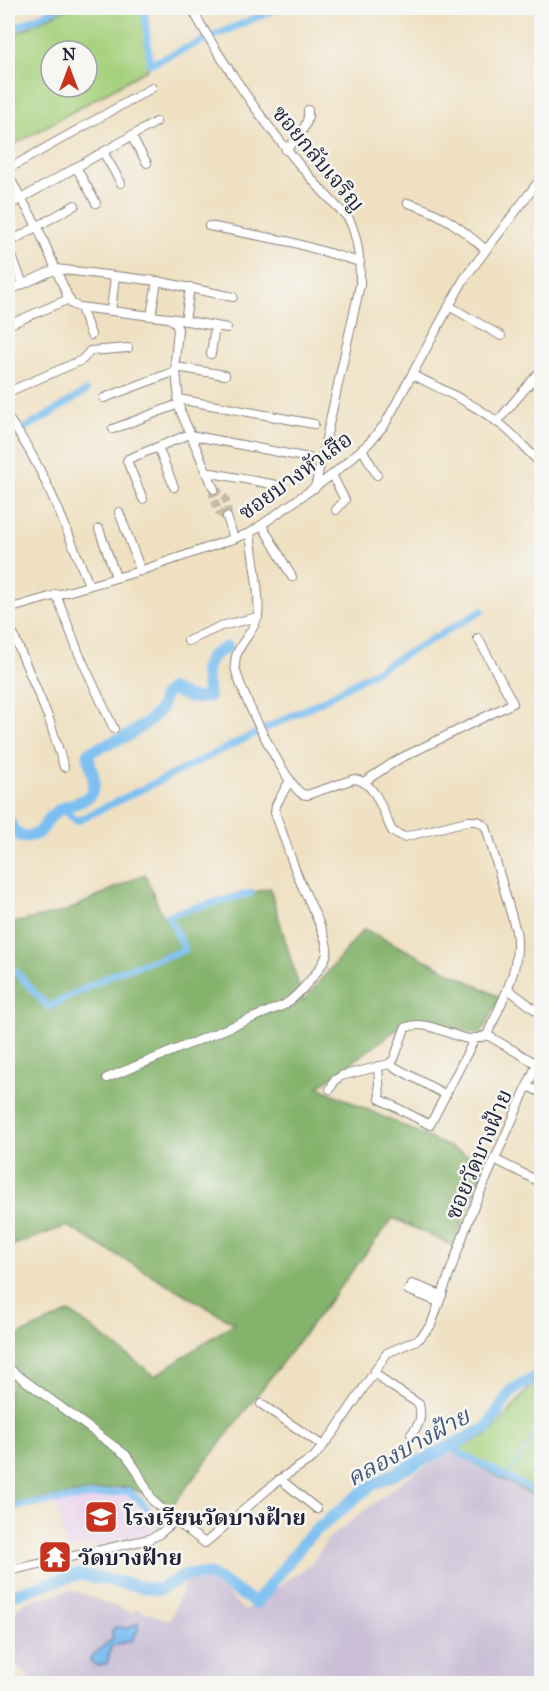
<svg xmlns="http://www.w3.org/2000/svg" width="549" height="1691" viewBox="0 0 549 1691" font-family="'IM FELL Great Primer','Noto Serif Thai',serif">
	<style>
		.built { fill: #ead1ec }
		.industrial { fill: #cabfd6 }
		.green { fill: #a5d17d; stroke: #647a5c; stroke-width: 1.5; fill-rule: evenodd }
		.forest { fill: #84b36c; stroke: #536a54; stroke-width: 1.5 }
		.water { fill: #7abff1; stroke: #4e7096; stroke-width: 1.5 }
		.lines { fill: none; stroke-linecap: round; stroke-linejoin: round }
		.stream { stroke: #7abff1; stroke-width: 2 }
		.canal { stroke: #7abff1; stroke-width: 7 }
		.river { stroke: #7abff1; stroke-width: 12 }
		.minor-tunnel { stroke: #c6baa6; stroke-width: 8; stroke-dasharray: 8 4; stroke-linecap: butt }
		.minor-casing { stroke: #88817e; stroke-width: 10 }
		.minor { stroke: #fff; stroke-width: 8 }
		.labels { text-anchor: middle; stroke-width: 5; stroke-linejoin: round; paint-order: stroke }
		.street-label { font-size: 22px; fill: #22223b; stroke: #f6f6f2 }
		.poi-label { font-size: 22px; font-weight: bold; fill: #22223b; stroke: #f6f6f2; text-anchor: start }
		.water-label { font-size: 24px; font-style: italic; fill: #41597b; stroke: #f6f6f2 }
	</style>
	<rect width="100%" height="100%" fill="#f6f6f2"/>
	<filter id="ink" filterUnits="userSpaceOnUse"><feTurbulence type="fractalNoise" baseFrequency=".0167" numOctaves="2"/><feDisplacementMap in="SourceGraphic" scale="12" xChannelSelector="R" yChannelSelector="G"/><feConvolveMatrix kernelMatrix="1 2 1 2 8 2 1 2 1" color-interpolation-filters="sRGB"/></filter>
	<filter id="wash" filterUnits="userSpaceOnUse"><feTurbulence type="fractalNoise" baseFrequency=".008" numOctaves="4" result="noise"/><feDisplacementMap in="SourceGraphic" scale="24" xChannelSelector="R" yChannelSelector="G"/><feGaussianBlur stdDeviation="1.35" result="paint"/><feColorMatrix in="noise" values="0 0 0 0 0 0 0 0 0 0 0 0 0 0 0 0 0 1.4 0 .05"/><feComposite in="paint" operator="in"/></filter>
	<g filter="url(#wash)">
		<rect width="100%" height="100%" fill="#efe0c1"/>
		<path class="built" d="M130 1495 155 1532 90 1547 67 1549 54 1502Z"/>
		<path class="industrial" d="M452 1451 541 1499V1683H34L8 1657V1620L25 1601 71 1590 132 1613 135 1609 170 1620 188 1574 207 1571 244 1611 311 1564 328 1539 405 1479Z"/>
		<g class="green">
			<path d="M67 8H142L148 69 8 148V63L13 58 10 40 19 32ZM51 51H87V87H51Z"/>
			<path d="M541 1378H542L541 1500 452 1451 486 1436 498 1425 536 1380Z"/>
		</g>
		<path class="forest" d="M145 874 163 917 270 888 303 1001 364 929 500 997 481 1034 410 1020 318 1087 486 1164 453 1246 393 1218 172 1506 130 1488 121 1487 8 1504V1340L70 1312 155 1376 234 1323 67 1226 8 1247V924L64 912Z"/>
		<path class="water" d="M138 1623V1630L132 1640 111 1646 107 1663 99 1666 91 1663 90 1658 113 1638 112 1631 115 1627 129 1628Z"/>
		<g class="lines">
			<g class="stream">
				<path d="M527 1382 542 1391"/>
				<path d="M507 1477 542 1423"/>
			</g>
			<g class="canal">
				<path d="M144 8 150 64 278 8"/>
				<path d="M8 37 15 28 58 8"/>
				<path d="M8 437 40 420 86 391"/>
				<path d="M61 808 77 821 320 702 482 611"/>
				<path d="M8 963 48 1007 118 972 185 950 168 915 251 893"/>
				<path d="M451 1445 460 1453 542 1495"/>
				<path d="M8 1507 128 1491 141 1502 160 1524"/>
			</g>
			<g class="river">
				<path d="M8 820 15 832 22 837C50 834 39 824 57 811 68 803 88 804 93 789 97 775 87 765 89 752L129 735 149 721 161 708 164 695 171 689C183 695 197 702 209 696L205 672 210 657 227 647"/>
				<path d="M8 1596 78 1574 158 1590 188 1574 211 1575 256 1603 308 1537 370 1486 487 1428 512 1390 542 1374"/>
			</g>
		</g>
	</g>
	<g filter="url(#ink)">
		<g class="lines">
			<path class="minor-tunnel" d="M214 489C226 494 229 504 227 517L219 513 213 496Z"/>
			<defs>
				<g id="minor">
					<path d="M192 8C203 30 216 50 230 71 265 125 304 174 349 219 359 240 360 262 360 285L315 488"/>
					<path d="M131 136 147 163"/>
					<path d="M286 150C296 139 310 126 308 110"/>
					<path d="M103 152 121 183"/>
					<path d="M76 167 96 203"/>
					<path d="M8 169 152 88"/>
					<path d="M8 175 37 226 68 297 72 304 79 307 168 318 175 322 178 329 175 361 180 410 214 489"/>
					<path d="M408 203C442 213 458 226 485 249"/>
					<path d="M8 206 156 122"/>
					<path d="M209 226 291 242 360 262"/>
					<path d="M8 243 75 205"/>
					<path d="M13 259 23 284"/>
					<path d="M8 291 56 269 157 281 233 297"/>
					<path d="M449 306 501 336"/>
					<path d="M81 308 91 335"/>
					<path d="M111 311 115 276"/>
					<path d="M151 316 157 281"/>
					<path d="M170 318 227 328"/>
					<path d="M185 321 190 287"/>
					<path d="M8 325 69 299"/>
					<path d="M211 354 215 326"/>
					<path d="M176 367 225 375"/>
					<path d="M413 375C445 391 477 405 505 428 519 439 528 453 542 464"/>
					<path d="M8 392 82 360 90 351 128 348"/>
					<path d="M104 398 176 371"/>
					<path d="M178 399 314 424"/>
					<path d="M8 418C43 464 67 531 89 585"/>
					<path d="M497 422 541 370"/>
					<path d="M113 429 179 404"/>
					<path d="M190 435 309 458"/>
					<path d="M158 447 174 487"/>
					<path d="M362 449 377 475"/>
					<path d="M206 472 282 486"/>
					<path d="M332 475 345 500 336 510"/>
					<path d="M143 499 127 461 128 459 190 434"/>
					<path d="M119 512 141 571"/>
					<path d="M227 517 234 539"/>
					<path d="M262 525 292 577"/>
					<path d="M99 529 116 577"/>
					<path d="M56 594 79 654 114 729"/>
					<path d="M8 609 140 571 250 533 332 475 369 443 385 424 464 279 542 177"/>
					<path d="M8 622 49 719 64 767"/>
					<path d="M188 641 221 626 258 617"/>
					<path d="M365 781 399 759 513 703 478 638"/>
					<path d="M508 989 542 1015"/>
					<path d="M389 1064 446 1095"/>
					<path d="M378 1066 380 1099 430 1125 475 1038"/>
					<path d="M107 1078 284 1005C296 998 326 965 327 952 329 937 303 891 297 874 289 854 283 833 275 813L276 805 290 780"/>
					<path d="M527 1086 542 1093"/>
					<path d="M330 1089 335 1080 341 1076 389 1064 394 1059 405 1028C425 1018 449 1036 469 1039 475 1039 482 1037 487 1035"/>
					<path d="M494 1159 542 1183"/>
					<path d="M412 1284 442 1295"/>
					<path d="M408 1290 439 1302"/>
					<path d="M8 1368 126 1455 136 1469 153 1501 175 1521"/>
					<path d="M374 1372 388 1384 419 1404C422 1417 420 1425 411 1434"/>
					<path d="M261 1404 323 1446"/>
					<path d="M280 1479 317 1509"/>
					<path d="M8 1571 149 1539 158 1535 175 1521 205 1543 280 1479 314 1457 334 1432 387 1353 419 1339 431 1325 472 1211 537 1064 487 1035C502 1001 522 968 516 931L486 827 478 821H467L404 837 392 831C384 815 376 781 354 779L307 795 302 794C285 783 236 685 235 665 234 646 255 633 258 615 261 598 252 553 250 533"/>
				</g>
			</defs>
			<use href="#minor" class="minor-casing"/>
			<use href="#minor" class="minor"/>
		</g>
	</g>
	<defs>
		<symbol id="school-square" viewBox="-11 -11 22 22"><rect x="-9" y="-9" width="18" height="18" rx="4" fill="#c8321e" stroke="#f6f6f2"/><path d="M0-5L7-2L0 1L-7-2ZM-4 1L0 2.5L4 1V4Q0 6-4 4Z" fill="#fff"/></symbol>
		<symbol id="temple-square" viewBox="-11 -11 22 22"><rect x="-9" y="-9" width="18" height="18" rx="4" fill="#c8321e" stroke="#f6f6f2"/><path d="M0-6L5-2H3V0L6.5 2.5H4V6H1.5V3h-3V6H-4V2.5H-6.5L-3 0V-2H-5Z" fill="#fff"/></symbol>
	</defs>
	<g fill-rule="evenodd">
		<use href="#school-square" x="82" y="1498" width="38" height="38"/>
		<use href="#temple-square" x="36" y="1538" width="38" height="38"/>
	</g>
	<g class="labels">
		<g class="street-label">
			<text transform="translate(319 158) rotate(50)" y="8">ซอยกลับเจริญ</text>
			<text transform="translate(295 475) rotate(-36)" y="8">ซอยบางหัวเสือ</text>
			<text transform="translate(478 1154) rotate(-67)" y="8">ซอยวัดบางฝ้าย</text>
		</g>
		<g class="poi-label">
			<text x="124" y="1525">โรงเรียนวัดบางฝ้าย</text>
			<text x="78" y="1565">วัดบางฝ้าย</text>
		</g>
		<g class="water-label">
			<text transform="translate(408 1447) rotate(-29)" y="8">คลองบางฝ้าย</text>
		</g>
	</g>
	<rect width="549" height="1691" fill="none" stroke="#f6f6f2" stroke-width="30"/>
	<g transform="translate(69 69)"><circle r="28" fill="#f6f6f2" stroke="#a1a1a9" stroke-width="1.5"/>
	<path d="M0-4.5L10 22L0 15L-10 22Z" fill="#c8321e"/>
	<text y="-9" font-size="16" font-weight="bold" text-anchor="middle" fill="#22223b">N</text>
	</g>
</svg>
